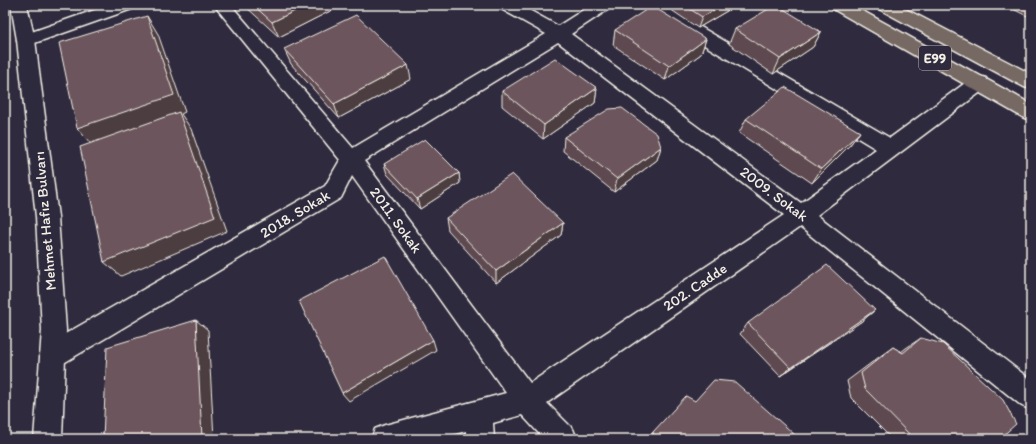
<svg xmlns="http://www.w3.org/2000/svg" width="1036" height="444" viewBox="0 0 1036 444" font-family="Itim,sans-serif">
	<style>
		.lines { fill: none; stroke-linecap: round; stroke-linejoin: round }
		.minor-casing { stroke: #f4f1e8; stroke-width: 3 }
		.secondary-casing { stroke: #f4f1e8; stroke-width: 3 }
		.trunk-casing { stroke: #f4f1e8; stroke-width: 3 }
		.minor { fill: #2f2a3d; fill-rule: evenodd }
		.secondary { fill: #2f2a3d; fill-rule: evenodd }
		.trunk { fill: #766964; fill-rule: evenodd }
		.wall { fill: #5d4950; stroke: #f4f1e8 }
		.shaded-wall { fill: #4c3c41; stroke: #f4f1e8 }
		.building { fill: #6c555d; stroke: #f4f1e8 }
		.labels { text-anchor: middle; stroke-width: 3; stroke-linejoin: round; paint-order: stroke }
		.shield { fill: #2f2a3d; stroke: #b9b5b5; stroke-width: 1 }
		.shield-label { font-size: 14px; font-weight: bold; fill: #f4f1e8 }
		.street-label { font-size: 15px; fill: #f4f1e8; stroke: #2f2a3d }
	</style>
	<rect width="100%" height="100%" fill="#2f2a3d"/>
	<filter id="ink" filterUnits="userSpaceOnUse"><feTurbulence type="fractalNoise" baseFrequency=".025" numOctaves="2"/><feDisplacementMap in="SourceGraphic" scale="8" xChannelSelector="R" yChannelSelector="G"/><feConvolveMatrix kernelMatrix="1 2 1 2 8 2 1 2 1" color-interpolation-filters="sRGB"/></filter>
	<g filter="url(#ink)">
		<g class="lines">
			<defs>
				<g id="minor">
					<path d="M109 5H134L132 9 32 44 26 46 20 44 17 40 20 36Z"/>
					<path d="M214 5H231L353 148 546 34 501 9 499 5H520L558 26 591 5H611L609 9 571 34 801 203 876 149 645 9 643 5H663L890 138 972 78 979 76 986 78 988 83 986 88 817 215 1031 380V410L1022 406 800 227 547 403 573 429 577 439H544L522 415 493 423 494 439H466V431L436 439H371L375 429 385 425 506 393 352 176 341 198 62 364 53 367 44 364 40 355 44 346 325 186 340 160ZM558 42 784 215 530 383 364 161Z"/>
				</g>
				<path id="secondary" d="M11 5H27L35 40 58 217 66 330 62 439H34L42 330 36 217 17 40Z"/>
				<g id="trunk">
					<path d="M831 5H852L1031 104V120L1024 118 833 9Z"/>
					<path d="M877 5H898L1031 74V89L1024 87 879 9Z"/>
				</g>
			</defs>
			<use href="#minor" class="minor-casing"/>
			<use href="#secondary" class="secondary-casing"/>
			<use href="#trunk" class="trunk-casing"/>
			<use href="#minor" class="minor"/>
			<use href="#secondary" class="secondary"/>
			<use href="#trunk" class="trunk"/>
		</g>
		<g class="wall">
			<path d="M244 5H342L279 37Z"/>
			<path d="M664 5H737L698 28Z"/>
			<path d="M1005 5H1031V18Z"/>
			<path d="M735 29 821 32 813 47 773 74 729 44Z"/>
			<path d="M615 30 706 39 701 54 665 80 613 45Z"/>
			<path d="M284 49 411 79 339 118 291 64Z"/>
			<path d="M597 88 595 103 543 139 502 106V91Z"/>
			<path d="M746 119 860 132 849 146 812 183 739 133Z"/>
			<path d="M564 137 661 147 657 160 614 192 563 151Z"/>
			<path d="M384 164 459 173 460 183 420 209 387 174Z"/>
			<path d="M446 218 563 223 561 235 496 283 448 230Z"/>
			<path d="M875 310 862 321 780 376 740 334 748 323Z"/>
			<path d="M921 338 999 439H892L851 398 847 381 879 357 893 347 901 352 906 348Z"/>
			<path d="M695 401 797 439H648L653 432Z"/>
		</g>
		<g class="shaded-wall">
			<path d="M79 5H85L80 7Z"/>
			<path d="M307 5H342L279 37 272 22Z"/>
			<path d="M722 5H737L698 28 702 17Z"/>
			<path d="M147 16 158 34 185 112 181 114 191 129 227 231 121 276 104 262 92 145 77 128Z"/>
			<path d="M821 32 813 47 773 74 780 59Z"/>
			<path d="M706 39 701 54 665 80 669 66Z"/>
			<path d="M408 65 411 79 339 118 334 104Z"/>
			<path d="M597 88 595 103 543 139 544 125Z"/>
			<path d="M860 132 849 146 812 183 821 169Z"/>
			<path d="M661 147 657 160 614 192 617 179Z"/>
			<path d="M459 173 460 183 420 209 417 199Z"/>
			<path d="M563 223 561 235 496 283V271Z"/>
			<path d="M875 310 862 321 780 376 791 368Z"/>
			<path d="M196 320 208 330 214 439H199Z"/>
			<path d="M433 340 436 350 349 401 342 393Z"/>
		</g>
		<g class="building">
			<path d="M253 5H307L272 22Z"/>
			<path d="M684 5H722L702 17Z"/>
			<path d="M775 5H777L821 32 780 59 735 29Z"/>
			<path d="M652 6 706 39 669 66 615 30Z"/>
			<path d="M356 15 408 65 334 104 284 49Z"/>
			<path d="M147 16 174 95 77 128 59 43Z"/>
			<path d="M555 58 597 88 544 125 502 91Z"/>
			<path d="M785 87 860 132 821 169 746 119Z"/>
			<path d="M622 108 657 134 661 147 617 179 564 137 609 109Z"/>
			<path d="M179 112 215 217 104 262 80 147Z"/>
			<path d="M425 139 459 173 417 199 384 164Z"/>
			<path d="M512 174 563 223 496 271 446 218Z"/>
			<path d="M385 256 433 340 342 393 299 301Z"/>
			<path d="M827 265 875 310 791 368 748 323Z"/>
			<path d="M196 320 202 438 199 439H103L107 347Z"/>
			<path d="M921 338 943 344 1003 400 1016 424 999 439H914L865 389 861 373 893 347 903 353Z"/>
			<path d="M714 380 735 382 794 434 797 439H655L653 432 686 396 695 401Z"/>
		</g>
	</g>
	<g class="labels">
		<rect class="shield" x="919" y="46" width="32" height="24" rx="3"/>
		<g class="shield-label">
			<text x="935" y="63">E99</text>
		</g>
		<g class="street-label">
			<text transform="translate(774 194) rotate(37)" y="5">2009. Sokak</text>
			<text transform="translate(295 214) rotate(-31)" y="5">2018. Sokak</text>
			<text transform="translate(396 220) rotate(54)" y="5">2011. Sokak</text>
			<text transform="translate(45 221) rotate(-95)" y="5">Mehmet Hafız Bulvarı</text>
			<text transform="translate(695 287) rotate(-34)" y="5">202. Cadde</text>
		</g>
	</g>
	<rect width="1036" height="444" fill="none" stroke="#2f2a3d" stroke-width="20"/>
	<rect x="10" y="10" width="1016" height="424" fill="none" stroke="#f4f1e8" stroke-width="1.5" filter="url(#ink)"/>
</svg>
